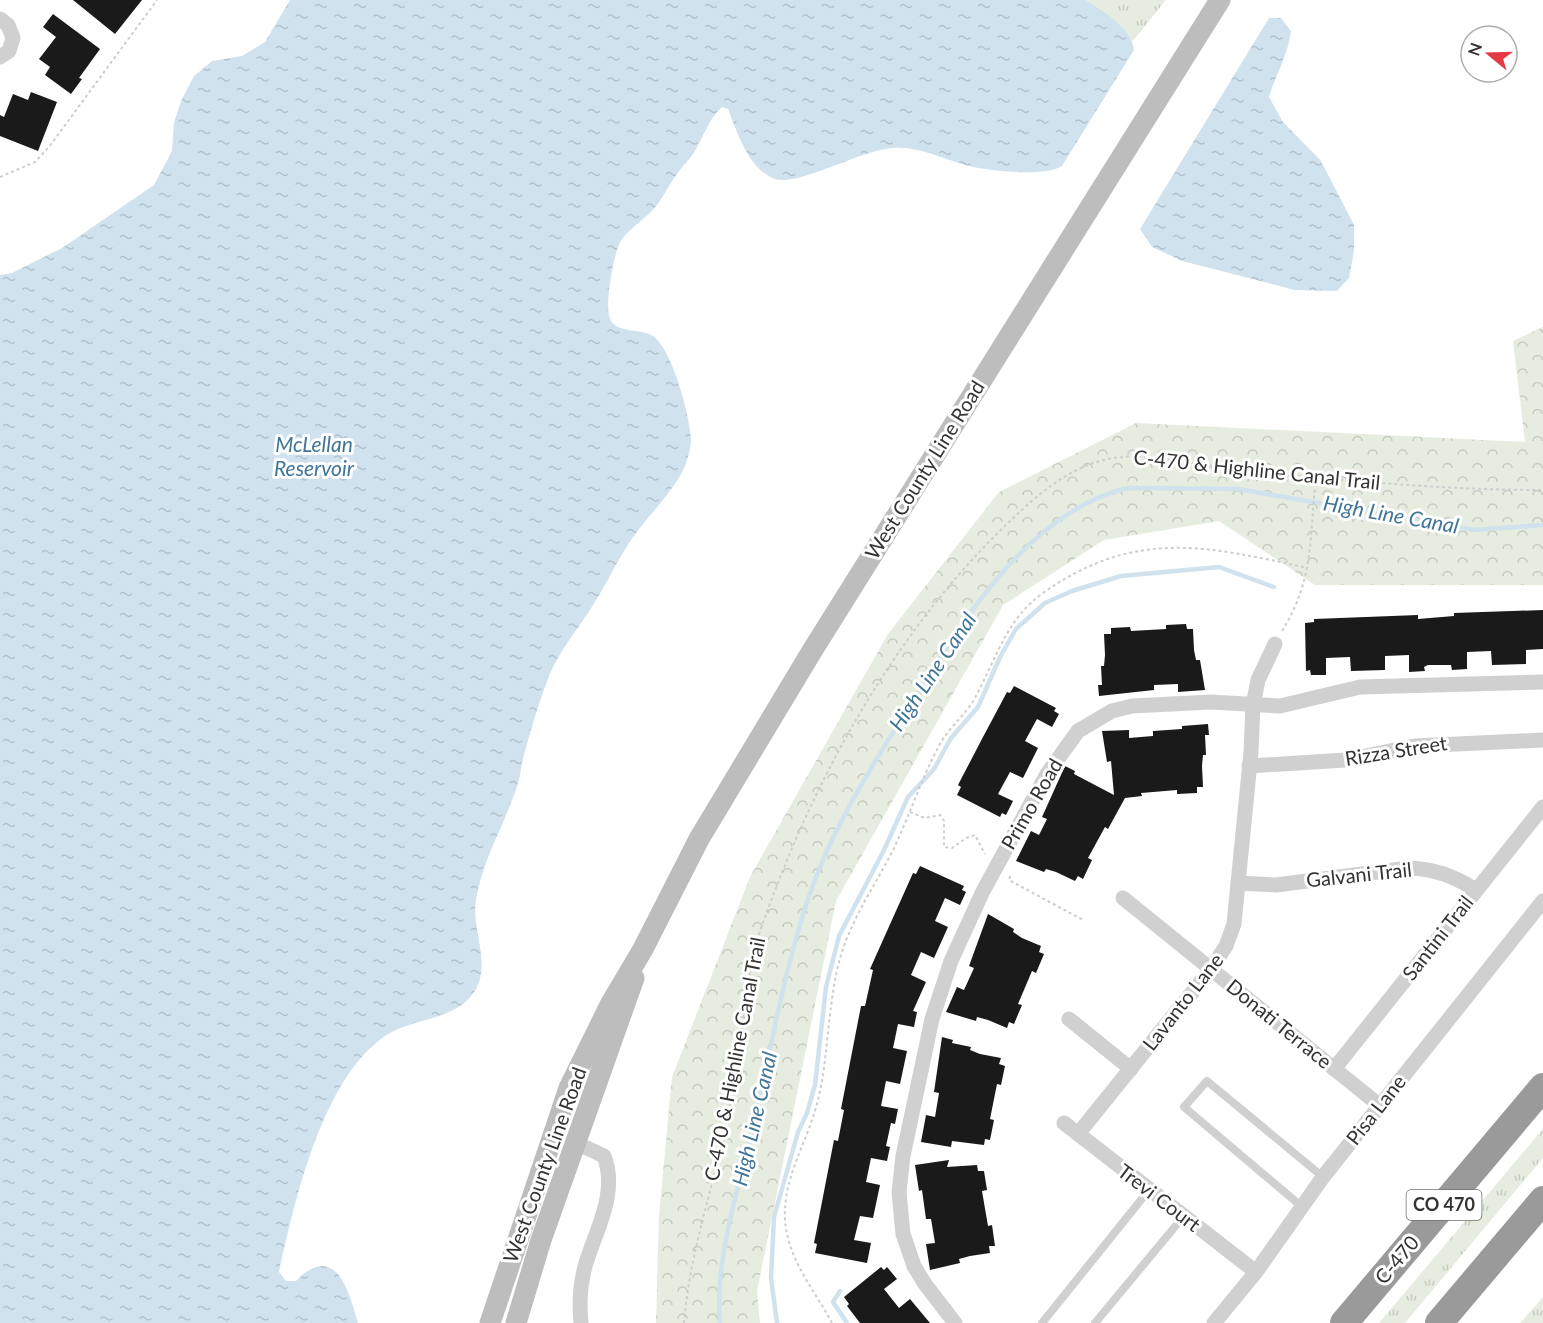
<svg xmlns="http://www.w3.org/2000/svg" width="1543" height="1323" viewBox="0 0 1543 1323" font-family="Lato,sans-serif">
	<style>
		.grass { fill: url(#grass-tufts) }
		.forest { fill: url(#forest-crowns) }
		.water { fill: url(#water-ripples) }
		.lines { fill: none; stroke-linecap: round; stroke-linejoin: round }
		.stream { stroke: #cfe2ee; stroke-width: 4.5 }
		.building { fill: #1a1a1a }
		.path { stroke: #cdcdcd; stroke-width: 2; stroke-dasharray: 3 3; stroke-linecap: butt }
		.lane { stroke: #d0d0d0; stroke-width: 8 }
		.street { stroke: #d0d0d0; stroke-width: 15 }
		.secondary { stroke: #bdbdbd; stroke-width: 21 }
		.highway { stroke: #9a9a9a; stroke-width: 28 }
		.labels { text-anchor: middle; stroke-width: 6; stroke-linejoin: round; paint-order: stroke }
		.shield { fill: #fff; stroke: #707070; stroke-width: 1.5 }
		.shield-label { font-size: 18px; font-weight: bold; fill: #333 }
		.street-label { font-size: 20px; fill: #333; stroke: #fff }
		.water-label { font-size: 21px; font-style: italic; fill: #3f7597; stroke: #fff }
	</style>
	<defs>
		<pattern id="grass-tufts" width="24" height="20" patternUnits="userSpaceOnUse" patternTransform="scale(1.5)"><rect width="24" height="20" fill="#e6ecdf"/><path d="M3 7l-1-3M5 7V3M7 7l1-3M15 17l-1-3M17 17v-4M19 17l1-3" fill="none" stroke="#c6cbc0"/></pattern>
		<pattern id="forest-crowns" width="20" height="18" patternUnits="userSpaceOnUse" patternTransform="scale(1.5)"><rect width="20" height="18" fill="#e6ecdf"/><path d="M2 6a3 3 0 1 1 6 0M12 15a3 3 0 1 1 6 0" fill="none" stroke="#c6cbc0"/></pattern>
		<pattern id="water-ripples" width="26" height="14" patternUnits="userSpaceOnUse" patternTransform="scale(1.5)"><rect width="26" height="14" fill="#cfe2ee"/><path d="M2 4q2-2 4 0t4 0M15 11q2-2 4 0t4 0" fill="none" stroke="#b2c2cd"/></pattern>
	</defs>
	<rect width="100%" height="100%" fill="#fff"/>
	<g class="grass">
		<path d="M1085 0H1166L1133 41Z"/>
		<path d="M1543 1129V1158L1405 1323H1379Z"/>
		<path d="M1543 1297V1323H1520Z"/>
	</g>
	<path class="forest" d="M1543 327V585H1315L1219 521 1104 540 1003 605 836 901 757 1291 760 1323H656L659 1215 672 1077 750 877 888 634 999 492 1136 423 1525 442 1513 341Z"/>
	<g class="water">
		<path d="M290 0H1085C1103 11 1132 28 1134 50L1062 166C1045 177 994 171 973 167 947 161 920 146 893 148 863 149 797 187 775 179 749 170 737 132 728 109L722 107C708 120 703 138 693 154 689 160 684 164 680 170 671 181 665 194 657 205 647 218 632 226 622 239 614 249 604 306 610 319 617 334 640 328 653 336 672 349 690 416 691 439 691 447 688 458 685 466 674 491 652 511 636 533 619 556 608 582 593 605 579 628 559 651 549 676 539 702 531 728 524 755 521 764 521 774 518 783 505 825 484 855 476 900 471 929 491 962 476 989 458 1021 413 1017 385 1036 322 1079 295 1200 279 1272L286 1281H296C336 1240 349 1292 358 1323H0V275L12 273 62 248 154 185 172 151 174 123 181 101 194 76 212 61 242 56 265 42Z"/>
		<path d="M1269 18H1281L1291 31C1288 55 1276 74 1269 97L1283 122 1321 161 1354 225V251L1349 278 1337 291 1295 290 1182 261 1152 247 1140 229Z"/>
	</g>
	<g class="lines">
		<g class="stream">
			<path d="M840 1291 833 1302 847 1323"/>
			<path d="M720 1323C714 1263 738 1190 752 1131 770 1054 783 975 808 899 831 830 869 771 907 710 959 628 1025 512 1128 488L1238 489 1474 530 1543 525"/>
			<path d="M777 1323 771 1278 774 1217 798 1132 807 1113 815 1085 826 987 839 936 884 850 908 797 934 769 951 738 978 707 1000 657 1016 629 1045 603 1072 591 1121 576 1219 567 1274 587"/>
		</g>
	</g>
	<g class="building">
		<path d="M73 0H142L115 34Z"/>
		<path d="M53 14 100 49 79 78 82 79 71 94 45 75 50 67 39 59 56 37 43 27Z"/>
		<path d="M31 92 57 102 38 151 0 136V115L4 117 13 94 28 100Z"/>
		<path d="M1543 610V649L1526 650V664L1492 665 1491 651 1467 652V669L1452 670 1451 665H1428L1424 667 1425 671 1409 672V655L1385 656V670L1351 671 1350 657 1326 658V675H1311L1310 670 1306 671 1305 623 1314 622V619L1418 615V619L1454 616V613Z"/>
		<path d="M1186 624 1187 629H1193L1194 650 1196 660H1200L1205 690 1178 692V684L1154 685V690L1099 696 1098 685H1102L1101 666H1104L1105 655 1104 634H1111V628L1130 627 1131 631 1166 629V625Z"/>
		<path d="M1014 686 1056 708 1054 711 1059 714 1052 727 1037 719 1025 741 1038 748 1023 778 1010 772 998 794 1013 801 1006 815 1002 813 1000 817 957 795 961 787 958 785 983 737 1007 692 1010 693Z"/>
		<path d="M1208 724 1209 735H1205L1206 755H1203L1202 766 1203 787H1197V793L1177 794V790L1141 793 1142 796 1125 798 1108 829 1105 827 1088 858 1092 860 1083 879 1078 876 1075 881 1056 872 1046 869 1044 872 1016 861 1031 831 1039 835 1047 819 1042 817 1065 766 1075 771 1074 774 1114 795 1111 761 1107 762 1102 731 1129 730V738L1153 736V731L1182 729V726Z"/>
		<path d="M920 866 964 886 962 890 966 892 960 905 945 898 935 921 948 927 934 958 921 952 911 975 926 982 913 1011 917 1012 914 1027 898 1024 893 1048 907 1051 900 1084 886 1081 881 1106 898 1109 895 1124 891 1123 886 1146 890 1147 887 1161 871 1158 866 1182 880 1185 873 1218 860 1216 854 1240 871 1243 867 1263 815 1253 817 1244 814 1243 834 1140 838 1141 844 1110 841 1109 861 1006H865L873 970 870 969 913 873 916 874Z"/>
		<path d="M988 914 1014 929 1013 932 1022 938 1041 946 1039 952 1044 954 1036 973 1032 971 1018 1004 1022 1005 1014 1024 1009 1022 1007 1028 988 1020 977 1017 976 1021 946 1012 957 987 964 990 974 968 969 966Z"/>
		<path d="M942 1037 953 1040 952 1043 971 1047 970 1050 980 1054 1001 1058 999 1064 1005 1066 1001 1085 997 1084 990 1119 994 1120 990 1140 985 1139 984 1145 952 1141 951 1147 921 1142 926 1115 935 1117 939 1093 934 1092Z"/>
		<path d="M949 1160 947 1167 977 1165 978 1171H984L987 1190 982 1191 988 1226 992 1225 995 1246H989L990 1253 970 1256 959 1259 960 1263 930 1270 926 1244 935 1243 931 1219H926L922 1190 919 1191 915 1165Z"/>
		<path d="M881 1267 884 1270 887 1267 897 1279 884 1289 899 1308 910 1299 930 1323H860L847 1306 849 1304 844 1297Z"/>
	</g>
	<g class="lines">
		<g class="path">
			<path d="M0 177 35 162 49 147 157 0"/>
			<path d="M1282 631C1315 578 1309 537 1316 478"/>
			<path d="M910 812 925 818 940 815 944 821V847L952 848 966 838 975 835 985 854"/>
			<path d="M1010 876 1009 880 1083 920"/>
			<path d="M684 1323C690 1247 717 1178 730 1104 737 1066 742 1028 748 990 750 973 751 956 757 940 809 787 891 635 1008 523 1035 497 1066 469 1104 460 1148 449 1196 467 1240 471 1341 480 1442 490 1543 490"/>
			<path d="M832 1323C814 1289 788 1260 785 1220 783 1180 804 1147 815 1111 830 1060 826 1006 841 955 853 916 876 884 894 848 910 814 922 777 940 744 950 726 967 714 976 696 996 659 1007 618 1043 593 1135 528 1207 546 1308 568"/>
		</g>
		<g class="lane">
			<path d="M1301 1206 1184 1107 1207 1081 1323 1177"/>
			<path d="M1042 1323 1149 1190"/>
			<path d="M1095 1323 1183 1217"/>
		</g>
		<g class="street">
			<path d="M0 19 8 25 13 38 9 51 0 57"/>
			<path d="M1249 766 1346 760 1414 746 1543 740"/>
			<path d="M1238 883 1276 885 1409 868C1435 869 1454 876 1476 890"/>
			<path d="M1123 898 1379 1105"/>
			<path d="M1069 1019 1131 1069"/>
			<path d="M1334 1069 1543 807"/>
			<path d="M1064 1123 1256 1272"/>
			<path d="M1078 1134 1211 969 1226 946 1234 924 1251 752 1253 705 1258 680 1275 644"/>
			<path d="M576 1143 604 1156C618 1192 597 1228 586 1263 580 1283 579 1303 581 1323"/>
			<path d="M955 1323 925 1284 914 1266 903 1234 899 1192 903 1156 932 1019 951 961 983 891 1047 774 1078 731 1112 711 1132 706 1211 702 1280 706 1360 687 1543 682"/>
			<path d="M1214 1323 1256 1272 1323 1177 1543 901"/>
		</g>
		<g class="secondary">
			<path d="M490 1323 569 1088 611 1003 643 949 699 839 812 651 1220 0"/>
			<path d="M516 1323 541 1240 634 978"/>
		</g>
		<g class="highway">
			<path d="M1344 1323 1543 1087"/>
			<path d="M1439 1323 1543 1200"/>
		</g>
	</g>
	<g class="labels">
		<rect class="shield" x="1406.5" y="1190" width="75" height="30" rx="4.5"/>
		<g class="shield-label">
			<text x="1444" y="1211">CO 470</text>
		</g>
		<g class="street-label">
			<text transform="translate(925 470) rotate(-58)" y="7">West County Line Road</text>
			<text transform="translate(1257 470) rotate(6)" y="7">C-470 &amp; Highline Canal Trail</text>
			<text transform="translate(1396 751) rotate(-9)" y="7">Rizza Street</text>
			<text transform="translate(1032 804) rotate(-60)" y="7">Primo Road</text>
			<text transform="translate(1359 875) rotate(-6)" y="7">Galvani Trail</text>
			<text transform="translate(1438 938) rotate(-52)" y="7">Santini Trail</text>
			<text transform="translate(1183 1002) rotate(-52)" y="7">Lavanto Lane</text>
			<text transform="translate(1279 1024) rotate(39)" y="7">Donati Terrace</text>
			<text transform="translate(735 1059) rotate(-79)" y="7">C-470 &amp; Highline Canal Trail</text>
			<text transform="translate(1376 1110) rotate(-52)" y="7">Pisa Lane</text>
			<text transform="translate(545 1165) rotate(-70)" y="7">West County Line Road</text>
			<text transform="translate(1159 1198) rotate(37)" y="7">Trevi Court</text>
			<text transform="translate(1397 1260) rotate(-50)" y="7">C-470</text>
		</g>
		<g class="water-label">
			<text x="314" y="452">McLellan<tspan x="314" dy="24">Reservoir</tspan></text>
			<text transform="translate(1391 515) rotate(10)" y="7">High Line Canal</text>
			<text transform="translate(933 672) rotate(-56)" y="7">High Line Canal</text>
			<text transform="translate(755 1119) rotate(-77)" y="7">High Line Canal</text>
		</g>
	</g>
	<g transform="translate(1489 54) rotate(289)"><circle r="28" fill="#ffffff" stroke="#adadad" stroke-width="1.5"/>
	<path d="M0-4.5L10 22L0 15L-10 22Z" fill="#e63946"/>
	<text y="-9" font-size="16" font-weight="bold" text-anchor="middle" fill="#333333">N</text>
	</g>
</svg>
